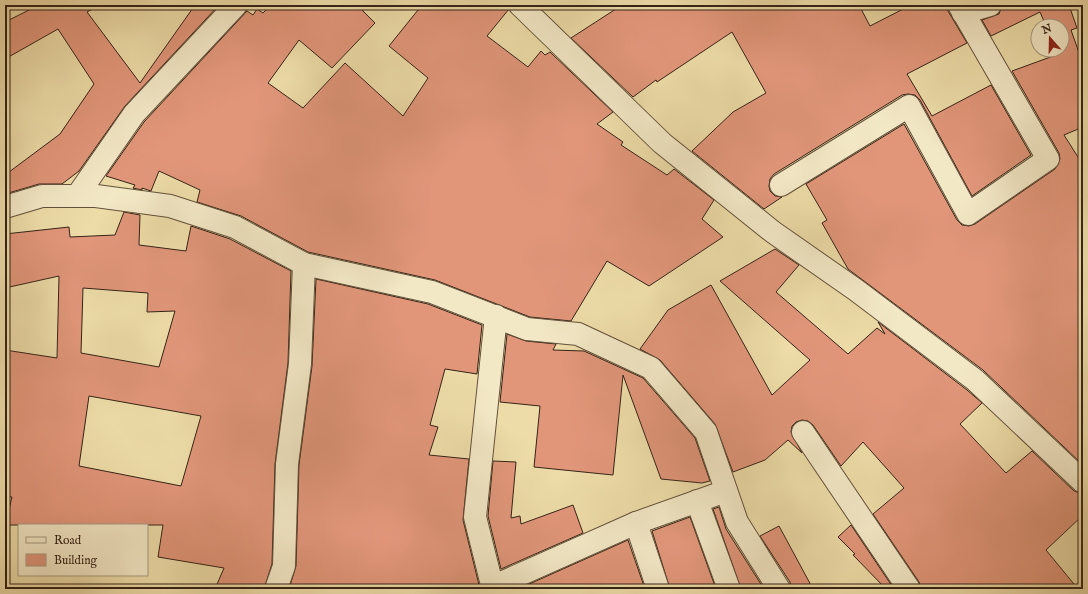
<svg xmlns="http://www.w3.org/2000/svg" width="1088" height="594" viewBox="0 0 1088 594" font-family="'IM FELL English',serif">
	<style>
		.building { fill: #e1967a; stroke: #352316; fill-rule: evenodd }
		.lines { fill: none; stroke-linecap: round; stroke-linejoin: round }
		.street-casing { stroke: #63513a; stroke-width: 24 }
		.street { stroke: #f3e8c6; stroke-width: 22 }
	</style>
	<rect width="100%" height="100%" fill="#eddca8"/>
	<filter id="stains"><feTurbulence type="fractalNoise" baseFrequency=".005" numOctaves="4"/><feColorMatrix values="0 0 0 0 .2 0 0 0 0 .09 0 0 0 0 .02 0 0 0 .5 -.17"/></filter>
	<radialGradient id="worn" r=".72"><stop offset=".6" stop-color="#630" stop-opacity="0"/><stop offset="1" stop-color="#630" stop-opacity=".3"/></radialGradient>
	<g class="building">
		<path d="M39 5H100L87 12 140 83 195 5H219L125 106 79 171 62 184H39L5 194V175L60 134 94 84 58 29 5 59V22Z"/>
		<path d="M271 5H357L375 23 332 68 299 40 268 83 303 108 345 63 403 116 428 78 389 46 422 5H508L509 9 487 36 528 67 541 51 545 55 550 52 613 112 597 124 623 142 621 145 667 175 674 169 714 200 702 219 723 237 649 286 607 261 571 321 530 317 435 280 308 252 241 216 197 202 200 190 159 171 151 191 142 188V190L133 188 135 185 106 176 144 122 247 11 253 15 257 9 263 13Z"/>
		<path d="M622 5H859L870 26 911 5H947L948 11 967 43 907 74 932 116 991 85 1031 155 972 196 920 100 915 95 908 94 902 95 774 174 770 179 769 186 770 191 775 196 782 197 764 209 692 151 733 112 766 93 732 32 657 82 656 80 633 97 571 38Z"/>
		<path d="M1002 5H1069L1077 28 1071 30 1083 64V127L1064 135 1083 165V465L983 370 848 269 822 223 827 220 806 184 904 124 957 220 962 225 969 226 975 224 1055 169 1060 159 1059 153 1012 71 1056 55 1054 50H1062V26H1046L1040 12 991 36 982 20 999 14Z"/>
		<path d="M124 212 140 215 139 245 186 251 191 226 230 239 291 271 288 363 275 464 272 564 264 589H215L224 568 158 557 163 525H5L12 497 5 496V350L57 358 59 276 5 288V234L69 227 70 237 115 235ZM83 288 148 293 147 312 175 311 159 367 81 353ZM89 396 201 416 181 486 79 466Z"/>
		<path d="M775 249 799 265 776 292 848 354 877 328 885 334 878 322 967 390 982 403 960 424 1006 473 1032 451 1074 491 1083 494V515L1046 550 1078 589H921L919 582 873 514 904 488 863 442 841 466 813 425 808 421 802 420 796 422 792 426 791 432 802 453 788 440 765 460 733 472 715 424 660 360 640 349 668 310 711 285 772 395 810 360 720 281Z"/>
		<path d="M316 279 428 304 482 325 477 374 445 369 430 425 438 427 429 455 469 459 463 520 480 589H289L296 566 299 465 312 366Z"/>
		<path d="M507 334 526 341 556 344 553 350 584 351 643 378 695 438 710 481 702 483 661 479 623 375 613 475 534 467 540 406 500 402Z"/>
		<path d="M493 461 516 462 511 518 520 516 521 524 573 505 583 533 501 569 488 516Z"/>
		<path d="M719 507 726 529 764 589H741L713 509Z"/>
		<path d="M690 517 716 589H670L652 531Z"/>
		<path d="M851 525 894 589H886L853 555 855 554 838 537Z"/>
		<path d="M779 526 813 589H791L790 582 760 536Z"/>
		<path d="M628 540 645 589H518Z"/>
	</g>
	<g class="lines">
		<defs>
			<g id="street">
				<path d="M520 5 662 143 773 232 856 290 975 380 1083 482"/>
				<path d="M963 13 990 5"/>
				<path d="M781 185 909 106 968 214 1048 159 959 5"/>
				<path d="M77 196 134 114 236 5"/>
				<path d="M5 207 42 196H96L170 206 235 227 304 264 432 292 527 329 578 334 651 368 706 432 737 522 779 589"/>
				<path d="M803 432 909 589"/>
				<path d="M697 501 729 589"/>
				<path d="M636 523 658 589"/>
				<path d="M492 587 636 523 726 491"/>
				<path d="M276 589 284 566 287 464 300 364 304 264"/>
				<path d="M493 589 475 517 496 316"/>
			</g>
		</defs>
		<use href="#street" class="street-casing"/>
		<use href="#street" class="street"/>
	</g>
	<rect width="1088" height="594" fill="none" stroke="#eddca8" stroke-width="20"/>
	<rect x="6" y="6" width="1076" height="582" fill="none" stroke="#352316" stroke-width="2"/>
	<rect x="10" y="10" width="1068" height="574" fill="none" stroke="#352316"/>
	<rect x="18" y="524" width="130" height="52" fill="#f3e8c6" stroke="#a79980"/>
	<rect x="26" y="537" width="20" height="6" fill="#f3e8c6" stroke="#a79980"/>
	<text x="54" y="544" font-size="12" fill="#352316">Road</text>
	<rect x="26" y="554" width="20" height="12" fill="#e1967a" stroke="#a79980"/>
	<text x="54" y="564" font-size="12" fill="#352316">Building</text>
	<g transform="translate(1050 38) rotate(340)"><circle r="19" fill="#f3e8c6" stroke="#a79980"/>
	<path d="M0-3L7 15L0 10L-7 15Z" fill="#8f2418"/>
	<text y="-6" font-size="11" font-weight="bold" text-anchor="middle" fill="#352316">N</text>
	</g>
	<rect width="100%" height="100%" filter="url(#stains)"/>
	<rect width="100%" height="100%" fill="url(#worn)"/>
</svg>
